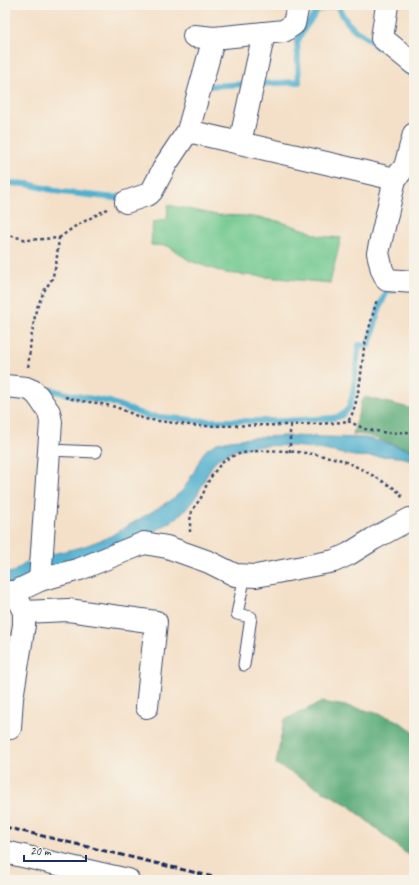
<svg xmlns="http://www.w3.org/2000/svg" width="419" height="885" viewBox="0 0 419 885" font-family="Caveat,sans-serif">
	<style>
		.green { fill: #6fc88e; stroke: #457c76 }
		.forest { fill: #5bac79; stroke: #3b6e6c }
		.water { fill: #51b1cf; stroke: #367096 }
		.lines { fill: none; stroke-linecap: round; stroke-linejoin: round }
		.stream { stroke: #51b1cf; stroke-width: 6 }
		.service-casing { stroke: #3c4a6e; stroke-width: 13 }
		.minor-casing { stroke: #3c4a6e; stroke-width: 24 }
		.tertiary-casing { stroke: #3c4a6e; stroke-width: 24 }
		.path { stroke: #3c4a6e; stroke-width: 2.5; stroke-dasharray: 3 3; stroke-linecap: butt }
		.service { stroke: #fff; stroke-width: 11 }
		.minor { stroke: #fff; stroke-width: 22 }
		.tertiary { stroke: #fff; stroke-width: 22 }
		.rail { stroke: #1b2f5e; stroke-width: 3; stroke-dasharray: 6 3; stroke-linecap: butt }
	</style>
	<rect width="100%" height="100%" fill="#f7f3e8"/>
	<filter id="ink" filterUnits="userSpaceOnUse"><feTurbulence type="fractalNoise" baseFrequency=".025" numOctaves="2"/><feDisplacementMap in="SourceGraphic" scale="8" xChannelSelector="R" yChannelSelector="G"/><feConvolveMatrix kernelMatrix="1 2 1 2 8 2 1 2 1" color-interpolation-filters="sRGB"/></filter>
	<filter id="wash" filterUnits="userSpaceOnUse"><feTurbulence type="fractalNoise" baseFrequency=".012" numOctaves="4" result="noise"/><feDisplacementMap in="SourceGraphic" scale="16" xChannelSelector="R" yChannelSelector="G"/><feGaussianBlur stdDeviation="0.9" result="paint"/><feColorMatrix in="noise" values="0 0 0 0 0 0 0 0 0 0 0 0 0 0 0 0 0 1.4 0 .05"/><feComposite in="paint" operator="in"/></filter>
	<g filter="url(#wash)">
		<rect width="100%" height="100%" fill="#f4e0c8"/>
		<path class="green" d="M168 205 217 215 245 216 278 221 306 230 319 236 341 238 330 283 225 273 190 261 168 246 151 245 153 222 167 220Z"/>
		<g class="forest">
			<path d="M365 397 414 409V451L366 435 353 434 360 408 361 401Z"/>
			<path d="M322 702C351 707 391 712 414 732V860L348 805 276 764 284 720Z"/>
		</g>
		<path class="water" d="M285 436 366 438 382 442 414 451V461C394 453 374 458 354 456 344 454 334 452 324 450 300 446 276 444 252 447 239 449 227 451 218 459 210 465 203 484 198 493 188 510 172 522 155 531L5 586V574L13 572 38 555 52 554 82 547 109 537 160 507 174 498 183 490 194 472 202 455 207 449 217 443 230 440 260 437Z"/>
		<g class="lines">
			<g class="stream">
				<path d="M338 5 342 14 347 22 356 31 369 39 377 47"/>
				<path d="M404 69 414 77"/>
				<path d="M205 86 299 82 297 42 304 29 318 10 336 5"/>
				<path d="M5 183 27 184 61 192 115 198 122 196"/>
				<path d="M367 345H369L380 306 387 291 394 290"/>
				<path d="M40 390H51L76 396 110 402 147 416 205 421H285L333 418 341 416 349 408 353 395 359 345H362"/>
			</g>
		</g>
	</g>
	<g filter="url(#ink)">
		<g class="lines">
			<defs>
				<g id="service">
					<path d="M49 450 96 452"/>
					<path d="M244 665 251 617 237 614 245 575"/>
				</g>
				<g id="minor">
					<path d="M387 5 382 38 414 64"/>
					<path d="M194 36 214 38"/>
					<path d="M188 131 395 179"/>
					<path d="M414 134 405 167 395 179 378 253 382 270 387 280 414 282"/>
					<path d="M240 143 264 33"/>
					<path d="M126 202 149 194 152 191 166 164 188 131 214 38 284 31 294 24 298 5"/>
					<path d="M5 386 26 388 33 391 38 396 49 412 51 422 40 580"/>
					<path d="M5 592H15L40 580 80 569 144 543 167 547 209 562 235 575 256 576 334 561 349 554 373 539 410 519H414"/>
					<path d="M24 612 68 610 156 622 147 707"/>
					<path d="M5 727 10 728 12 698 24 625V612L18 599"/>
				</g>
				<path id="tertiary" d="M5 852 128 880"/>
			</defs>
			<use href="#service" class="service-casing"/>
			<use href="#minor" class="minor-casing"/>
			<use href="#tertiary" class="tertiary-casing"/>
			<g class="path">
				<path d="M5 234 27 240 59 238 56 265 52 279 44 291 36 310 31 339 28 368"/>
				<path d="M59 238 74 227 107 209"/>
				<path d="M65 397 81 401 97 403 116 407 144 419 197 426 291 425 334 423 348 421 351 417 355 406 360 383 364 348 377 299"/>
				<path d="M348 421 365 429 388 433 406 432 414 433"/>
				<path d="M290 452V432L291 425"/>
				<path d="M190 532C190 527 190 520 191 514 193 508 197 504 200 499 204 494 205 487 208 482 212 475 220 463 227 459 251 444 314 452 341 460 354 465 367 472 379 479 389 486 399 488 403 500"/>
			</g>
			<use href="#service" class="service"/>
			<use href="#minor" class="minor"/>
			<use href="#tertiary" class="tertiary"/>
			<path class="rail" d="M5 827 226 880"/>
		</g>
	</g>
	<rect width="419" height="885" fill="none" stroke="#f7f3e8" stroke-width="20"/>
	<path d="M24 855v6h62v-6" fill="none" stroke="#1b2f5e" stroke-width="2"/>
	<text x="30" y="855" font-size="12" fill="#1b2f5e" stroke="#f7f3e8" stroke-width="3" paint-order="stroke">20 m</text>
</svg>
